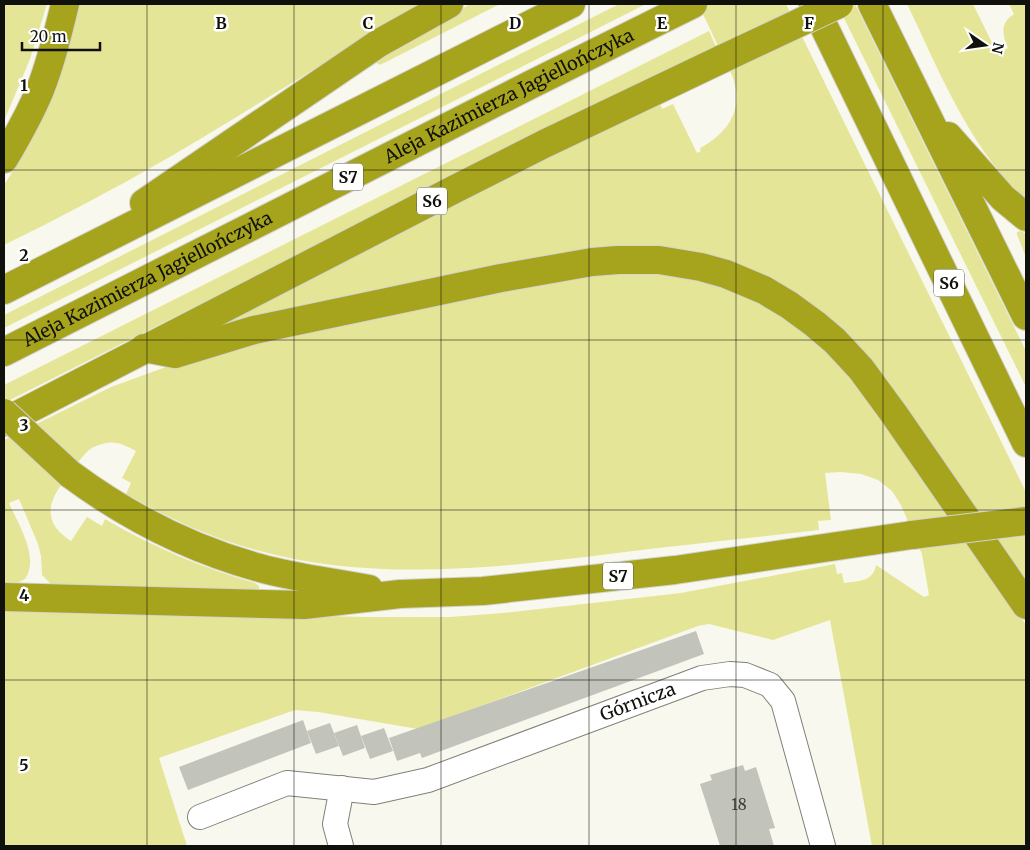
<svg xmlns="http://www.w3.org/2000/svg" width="1030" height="850" viewBox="0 0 1030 850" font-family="Merriweather,serif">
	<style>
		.green { fill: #e5e598 }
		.building { fill: #c2c3ba }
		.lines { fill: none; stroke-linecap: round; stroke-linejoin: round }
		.minor-casing { stroke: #818179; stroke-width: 26 }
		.motorway-casing { stroke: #d4d4d3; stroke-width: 30 }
		.minor { stroke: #fff; stroke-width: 24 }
		.motorway { stroke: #a6a31c; stroke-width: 28 }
		.motorway-bridge-casing { stroke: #d4d4d3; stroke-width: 30; stroke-linecap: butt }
		.motorway-bridge { stroke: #a6a31c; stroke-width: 28 }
		.grid { fill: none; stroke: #10100d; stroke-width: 1; stroke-opacity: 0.55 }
		.labels { text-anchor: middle; stroke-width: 5; stroke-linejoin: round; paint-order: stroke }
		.number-label { font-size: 15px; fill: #3c3d38 }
		.shield { fill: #fffffe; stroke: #585855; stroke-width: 1 }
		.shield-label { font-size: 16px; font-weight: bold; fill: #10100d }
		.street-label { font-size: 18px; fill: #10100d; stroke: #fffffe }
		.grid-label { font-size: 16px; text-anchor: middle; font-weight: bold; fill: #10100d; stroke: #fffffe; stroke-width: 5; stroke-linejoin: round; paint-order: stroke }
	</style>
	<rect width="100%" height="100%" fill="#f8f8ef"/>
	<g class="green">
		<path d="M4 4H47L30 59 4 121Z"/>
		<path d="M80 4H424C337 53 254 108 168 158 114 189 59 218 4 245V185L25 152 46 111 64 65Z"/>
		<path d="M470 4H500L384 63 379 65 375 61Z"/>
		<path d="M619 4H646L4 328V315Z"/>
		<path d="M698 4H786L1026 492V584L815 307 785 286 765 276 666 248 632 246 610 247 230 323 227 322V317L659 101 662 109 673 104 697 153 701 151 700 148C724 135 742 114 735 85 733 74 726 63 721 53 714 37 706 20 698 4Z"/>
		<path d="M837 4H855L1026 351V387Z"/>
		<path d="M907 4H973L997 53 1008 48C1002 34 1000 23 1014 14L1009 4H1026V200C969 148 940 72 907 4Z"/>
		<path d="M709 31 717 49 371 218 4 403V385Z"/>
		<path d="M1021 231 1026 234V257L1017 235V232Z"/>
		<path d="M647 272C659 274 672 274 685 277 759 292 810 331 858 387L1026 625V846H872L830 620 773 640 709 624 698 626 418 729 318 712 295 710 159 758 187 846H4V609L367 617H450L503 613 681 593 835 564 837 574 842 573 844 583C858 581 873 582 876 565L924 597 929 595 922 554 901 505 892 491 878 480 861 474 840 472 825 473 831 520 818 521 819 530C752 538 684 545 617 553 490 569 360 584 236 544 198 532 161 514 126 494L131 483 122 478 136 451C126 446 118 441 107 443 101 444 94 446 89 450 80 458 56 489 53 500 51 503 50 511 51 515 52 527 62 535 71 541L87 517 102 526 105 519C153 547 202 568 255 583L259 586V590L53 586 42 575 41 556 38 544 19 499 9 503C18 524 40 557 25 579L11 586H4V440L111 387 177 363 237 345 583 275Z"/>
	</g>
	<g class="building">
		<path d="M696 631 704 654 422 758 420 753 397 761 389 738Z"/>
		<path d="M303 720 311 743 188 790 179 767Z"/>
		<path d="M330 723 339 746 316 754 307 731Z"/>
		<path d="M357 725 365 748 343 756 334 733Z"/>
		<path d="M384 728 393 751 370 759 361 736Z"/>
		<path d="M743 765 745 771 756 767 775 828 769 829 774 846H720L700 784 712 780 710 775Z"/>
	</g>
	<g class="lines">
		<defs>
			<g id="minor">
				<path id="s1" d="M200 817 287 783 374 792 428 780 702 678 730 674 745 675 770 685 783 701 823 846"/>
				<path d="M341 846 335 824 342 788"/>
			</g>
			<g id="motorway">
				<path d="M813 4 1026 443"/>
				<path d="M872 4 1026 316"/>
				<path d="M948 136 1003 198 1026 217"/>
				<path d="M4 159C17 137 30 114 40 90 51 62 58 33 65 4"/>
				<path d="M144 203 379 43 449 4"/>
				<path d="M4 290 571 4"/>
				<path d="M144 348 175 354 254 330 501 278 592 262 618 260H659L701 267 726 274 764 290 789 305 815 324 835 341 861 369 894 414 1026 605"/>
				<path id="s2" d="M4 352 532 84 693 4"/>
				<path d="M4 422 455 189 544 144 722 59"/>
				<path d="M70 474C128 517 190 549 260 568 295 578 333 582 369 589"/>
				<path d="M4 597 304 605 400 594 483 591 675 570 912 535"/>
			</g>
		</defs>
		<use href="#minor" class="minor-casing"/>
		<use href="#motorway" class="motorway-casing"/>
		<use href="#minor" class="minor"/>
		<use href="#motorway" class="motorway"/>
		<defs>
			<g id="motorway-bridge">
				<path d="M722 59 839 4"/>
				<path d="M4 413 70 474"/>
				<path d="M912 535 1026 521"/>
			</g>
		</defs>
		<use href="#motorway-bridge" class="motorway-bridge-casing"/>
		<use href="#motorway-bridge" class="motorway-bridge"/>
	</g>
	<path class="grid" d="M147 4V846M294 4V846M441 4V846M589 4V846M736 4V846M883 4V846M4 170H1026M4 340H1026M4 510H1026M4 680H1026"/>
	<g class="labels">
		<g class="number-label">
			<text x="739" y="810">18</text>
		</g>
		<g class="shield">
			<rect x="333" y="163.5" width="30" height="27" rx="4"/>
			<rect x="417" y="187.5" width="30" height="27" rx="4"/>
			<rect x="934" y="269.5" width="30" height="27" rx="4"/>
			<rect x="603" y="562.5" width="30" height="27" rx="4"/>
		</g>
		<g class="shield-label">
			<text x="348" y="183">S7</text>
			<text x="432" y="207">S6</text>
			<text x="949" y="289">S6</text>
			<text x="618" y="582">S7</text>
		</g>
		<g class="street-label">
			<text dy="6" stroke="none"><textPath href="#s2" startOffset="566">Aleja Kazimierza Jagiellończyka</textPath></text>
			<text dy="6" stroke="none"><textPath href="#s2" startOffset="161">Aleja Kazimierza Jagiellończyka</textPath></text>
			<text dy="6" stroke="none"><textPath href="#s1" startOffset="460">Górnicza</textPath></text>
		</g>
	</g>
	<g class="grid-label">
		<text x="221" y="29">B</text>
		<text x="368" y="29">C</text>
		<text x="515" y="29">D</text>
		<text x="662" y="29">E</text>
		<text x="809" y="29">F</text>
		<text x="24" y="91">1</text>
		<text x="24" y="261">2</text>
		<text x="24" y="431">3</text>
		<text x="24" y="601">4</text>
		<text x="24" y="771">5</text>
	</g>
	<rect width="1030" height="850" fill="none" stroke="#10100d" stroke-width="10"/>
	<g transform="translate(985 45) rotate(103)" stroke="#fffffe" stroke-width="4" paint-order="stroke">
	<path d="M0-4L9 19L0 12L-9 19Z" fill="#10100d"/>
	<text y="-8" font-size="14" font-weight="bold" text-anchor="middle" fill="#10100d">N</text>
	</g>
	<path d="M22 42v8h78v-8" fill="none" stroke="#10100d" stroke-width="2.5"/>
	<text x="30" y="42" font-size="15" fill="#10100d" stroke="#fffffe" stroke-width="4" paint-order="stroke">20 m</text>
</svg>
